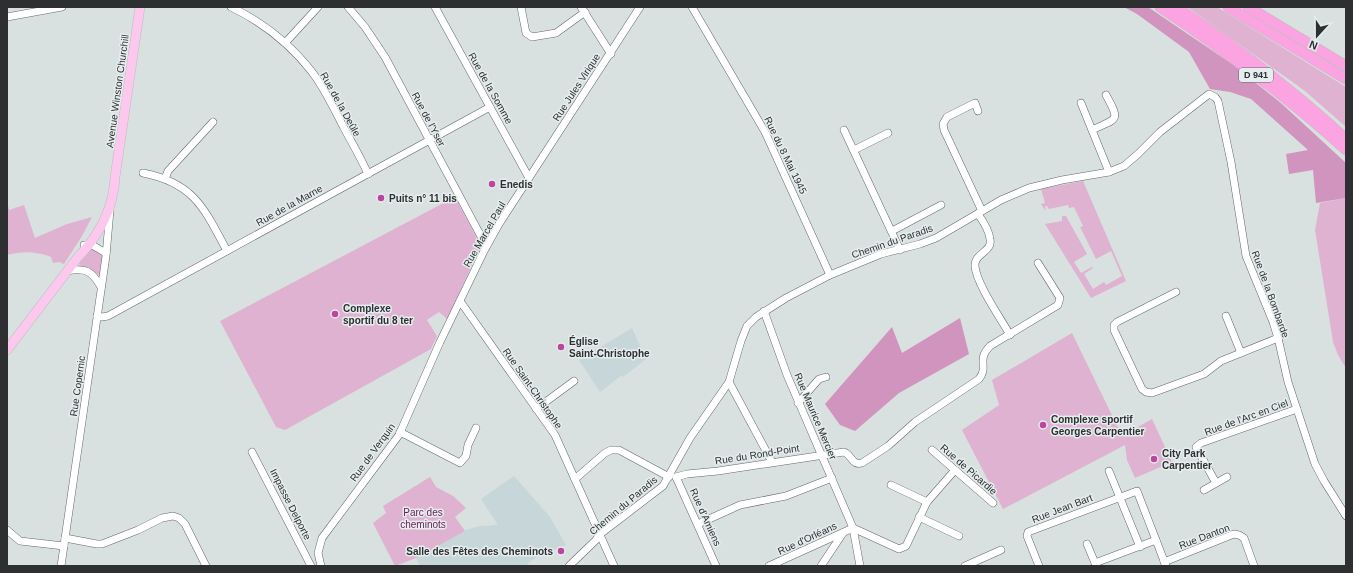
<svg xmlns="http://www.w3.org/2000/svg" width="1353" height="573" viewBox="0 0 1353 573" font-family="Helvetica,sans-serif">
	<style>
		.built { fill: #c7d6d8 }
		.green { fill: #deb2d0 }
		.forest { fill: #d194be }
		.lines { fill: none; stroke-linecap: round; stroke-linejoin: round }
		.minor-casing { stroke: #636869; stroke-width: 8 }
		.major-casing { stroke: #bcbcbd; stroke-width: 10 }
		.highway-casing { stroke: #bcbcbd; stroke-width: 11 }
		.minor { stroke: #fff; stroke-width: 7 }
		.major { stroke: #fdc8ee; stroke-width: 9 }
		.highway { stroke: #fca4e2; stroke-width: 10 }
		.poi-dot { fill: #ba469e; stroke: #e6edee; stroke-width: 1.5 }
		.labels { text-anchor: middle; stroke-width: 3; stroke-linejoin: round; paint-order: stroke }
		.shield { fill: #e6edee; stroke: #646869; stroke-width: 1 }
		.shield-label { font-size: 9px; font-weight: bold; fill: #2d2f30 }
		.street-label { font-size: 10px; fill: #2d2f30; stroke: #e6edee }
		.poi-label { font-size: 10px; font-weight: bold; fill: #2d2f30; stroke: #e6edee; text-anchor: start }
		.park-label { font-size: 10px; fill: #641d53; stroke: #e6edee }
	</style>
	<rect width="100%" height="100%" fill="#d9e0e0"/>
	<g class="built">
		<path d="M632 328 646 359 623 377 622 375 600 392 579 360Z"/>
		<path d="M514 476 550 517 566 545 537 557 528 563 529 566H420L416 558 466 530 479 526 498 525 481 499Z"/>
	</g>
	<g class="green">
		<path d="M1187 7H1217L1346 87V127L1305 91Z"/>
		<path d="M1083 181 1126 281 1091 298 1045 224 1062 221V216H1066L1087 254 1074 262 1081 273 1092 267 1093 268 1084 274 1093 289 1104 282 1106 285 1122 276 1111 251 1096 259 1080 227 1083 226 1074 207 1069 208 1068 205 1049 209 1047 206H1045L1046 211 1041 204 1045 203 1041 189Z"/>
		<path d="M455 197 481 246 447 319 439 312 427 320 437 336 431 349 285 430 276 427 220 321Z"/>
		<path d="M1346 198V368L1338 355 1333 342 1315 230 1320 203Z"/>
		<path d="M7 201 9 210 24 205 35 238 67 224 92 217 82 236 64 264 59 262 53 263 51 257C36 251 22 251 7 255Z"/>
		<path d="M92 248 105 255 100 276 88 267 80 266 79 263 85 254Z"/>
		<path d="M1072 333 1122 436 1152 419 1172 462 1135 478 1127 460 1125 445 1003 509 962 430 999 405 992 380Z"/>
		<path d="M430 477 436 487 453 496 466 508 455 517 465 531 416 558 395 566 373 523 386 513 383 506Z"/>
	</g>
	<g class="forest">
		<path d="M1124 7H1148L1235 66 1282 104 1346 163V198L1316 203 1313 170 1289 174 1286 154 1308 150 1251 99 1230 92 1210 89 1189 52 1137 14Z"/>
		<path d="M960 318 969 354 899 393 855 431 840 425 825 404 892 327 902 353Z"/>
	</g>
	<g class="lines">
		<defs>
			<g id="minor">
				<path d="M231 7C262 22 291 45 312 72 325 89 334 109 344 128 352 143 361 158 368 174"/>
				<path d="M348 7 365 27 385 57 484 242 487 245"/>
				<path d="M435 7 529 178"/>
				<path d="M521 7 526 33 532 37 556 33 585 12"/>
				<path d="M581 7 611 54"/>
				<path d="M692 7 765 132 830 275"/>
				<path d="M7 17 62 7"/>
				<path d="M285 43 318 7"/>
				<path d="M1081 103 1109 172"/>
				<path d="M978 111 975 103 947 117 943 124 944 130 982 211"/>
				<path d="M844 130 900 250"/>
				<path d="M1092 130C1117 118 1121 122 1106 95"/>
				<path d="M854 150 888 133"/>
				<path d="M143 173C194 183 204 208 227 251"/>
				<path d="M165 179 168 171 213 122"/>
				<path d="M978 214C983 221 989 230 990 239 993 252 974 253 975 266 976 283 1001 319 1010 335"/>
				<path d="M892 231 941 205"/>
				<path d="M84 245H92L106 253"/>
				<path d="M67 271C85 267 92 271 101 287"/>
				<path d="M1176 292 1117 322 1114 325V330L1142 389 1146 392 1152 393 1204 374 1221 361 1278 338"/>
				<path d="M460 301 555 435 614 566"/>
				<path d="M764 311 787 375 853 528 860 566"/>
				<path d="M97 316 102 317 108 316 490 107"/>
				<path d="M1226 316 1241 353"/>
				<path d="M729 382 772 462"/>
				<path d="M798 403 819 379 826 377"/>
				<path d="M536 409 574 381"/>
				<path d="M400 432 460 463 466 456 468 445 476 428"/>
				<path d="M932 450 993 503"/>
				<path d="M252 452 311 566"/>
				<path d="M1109 471 1140 547"/>
				<path d="M676 477 687 474 718 471 844 452C852 455 852 466 862 463L888 446 915 422 979 379C989 367 976 360 990 346L1058 305 1060 298 1038 263"/>
				<path d="M676 477 716 566"/>
				<path d="M575 479 605 453 611 450H619L669 477"/>
				<path d="M1216 483 1196 447 1201 443 1297 409"/>
				<path d="M891 485 927 502"/>
				<path d="M1204 490 1227 477"/>
				<path d="M919 517 959 536"/>
				<path d="M698 524 740 505 786 496 832 478"/>
				<path d="M853 528 899 549 906 546 927 502 955 470"/>
				<path d="M7 530 20 541 64 546"/>
				<path d="M65 538 97 544H102L138 530 162 518 173 516 179 518 185 524 206 566"/>
				<path d="M1087 544 1095 563"/>
				<path d="M1164 562 1234 534 1239 535 1244 538 1254 566"/>
				<path d="M61 566 106 256 110 210 109 209"/>
				<path d="M321 566 318 553 322 538 399 435 440 342 484 251 499 224 640 7"/>
				<path d="M569 566 596 540 599 535 663 486 690 438 729 382 741 341 747 326 756 317 786 298 830 275 881 254 920 244 936 238 1001 200 1029 188 1062 180 1109 172 1124 166 1138 154 1160 132 1209 94 1215 97 1218 101 1231 162 1246 256 1273 322 1278 338 1288 382 1315 464 1324 481 1346 516"/>
				<path d="M769 566 853 528"/>
				<path d="M821 566 843 533"/>
				<path d="M965 566 1001 550"/>
				<path d="M1039 566 1027 536 1028 532 1137 491 1166 566"/>
				<path d="M1096 566 1095 563 1156 540"/>
			</g>
			<path id="major" d="M7 350 78 257C99 236 114 207 115 177L140 7"/>
			<g id="highway">
				<path d="M1160 7C1226 51 1288 97 1346 150"/>
				<path d="M1176 7C1236 47 1293 90 1346 139"/>
				<path d="M1228 7 1346 79"/>
				<path d="M1248 7 1346 66"/>
			</g>
		</defs>
		<use href="#minor" class="minor-casing"/>
		<use href="#major" class="major-casing"/>
		<use href="#highway" class="highway-casing"/>
		<use href="#minor" class="minor"/>
		<use href="#major" class="major"/>
		<use href="#highway" class="highway"/>
	</g>
	<g class="poi-dot">
		<circle cx="492" cy="184" r="4"/>
		<circle cx="381" cy="198" r="4"/>
		<circle cx="335" cy="314" r="4"/>
		<circle cx="561" cy="347" r="4"/>
		<circle cx="1043" cy="425" r="4"/>
		<circle cx="1154" cy="459" r="4"/>
		<circle cx="561" cy="551" r="4"/>
	</g>
	<g class="labels">
		<rect class="shield" x="1239" y="68" width="34" height="14" rx="3"/>
		<g class="shield-label">
			<text x="1256" y="78">D 941</text>
		</g>
		<g class="street-label">
			<text transform="translate(576 87) rotate(-57)" y="4">Rue Jules Virique</text>
			<text transform="translate(491 88) rotate(61)" y="4">Rue de la Somme</text>
			<text transform="translate(117 91) rotate(-82)" y="4">Avenue Winston Churchill</text>
			<text transform="translate(341 104) rotate(61)" y="4">Rue de la Deûle</text>
			<text transform="translate(429 119) rotate(62)" y="4">Rue de l'Yser</text>
			<text transform="translate(786 155) rotate(64)" y="4">Rue du 8 Mai 1945</text>
			<text transform="translate(289 205) rotate(-29)" y="4">Rue de la Marne</text>
			<text transform="translate(484 234) rotate(-60)" y="4">Rue Marcel Paul</text>
			<text transform="translate(892 241) rotate(-19)" y="4">Chemin du Paradis</text>
			<text transform="translate(1271 294) rotate(70)" y="4">Rue de la Bombarde</text>
			<text transform="translate(77 386) rotate(-82)" y="4">Rue Copernic</text>
			<text transform="translate(533 388) rotate(55)" y="4">Rue Saint-Christophe</text>
			<text transform="translate(816 416) rotate(67)" y="4">Rue Maurice Mercier</text>
			<text transform="translate(1246 417) rotate(-20)" y="4">Rue de l'Arc en Ciel</text>
			<text transform="translate(372 452) rotate(-54)" y="4">Rue de Verquin</text>
			<text transform="translate(757 454) rotate(-9)" y="4">Rue du Rond-Point</text>
			<text transform="translate(969 469) rotate(41)" y="4">Rue de Picardie</text>
			<text transform="translate(291 504) rotate(63)" y="4">Impasse Delporte</text>
			<text transform="translate(623 505) rotate(-40)" y="4">Chemin du Paradis</text>
			<text transform="translate(1062 508) rotate(-21)" y="4">Rue Jean Bart</text>
			<text transform="translate(706 517) rotate(66)" y="4">Rue d'Amiens</text>
			<text transform="translate(1204 536) rotate(-21)" y="4">Rue Danton</text>
			<text transform="translate(807 538) rotate(-25)" y="4">Rue d'Orléans</text>
		</g>
		<g class="poi-label">
			<text x="500" y="188">Enedis</text>
			<text x="389" y="202">Puits n° 11 bis</text>
			<text x="343" y="312">Complexe<tspan x="343" dy="12">sportif du 8 ter</tspan></text>
			<text x="569" y="345">Église<tspan x="569" dy="12">Saint-Christophe</tspan></text>
			<text x="1051" y="423">Complexe sportif<tspan x="1051" dy="12">Georges Carpentier</tspan></text>
			<text x="1162" y="457">City Park<tspan x="1162" dy="12">Carpentier</tspan></text>
			<text x="553" y="555" text-anchor="end">Salle des Fêtes des Cheminots</text>
		</g>
		<g class="park-label">
			<text x="423" y="516">Parc des<tspan x="423" dy="12">cheminots</tspan></text>
		</g>
	</g>
	<rect width="1353" height="573" fill="none" stroke="#2d2f30" stroke-width="16"/>
	<g transform="translate(1317 36) rotate(201)" stroke="#e6edee" stroke-width="3" paint-order="stroke">
	<path d="M0-3L7 15L0 10L-7 15Z" fill="#2d2f30"/>
	<text y="-6" font-size="11" font-weight="bold" text-anchor="middle" fill="#2d2f30">N</text>
	</g>
</svg>
